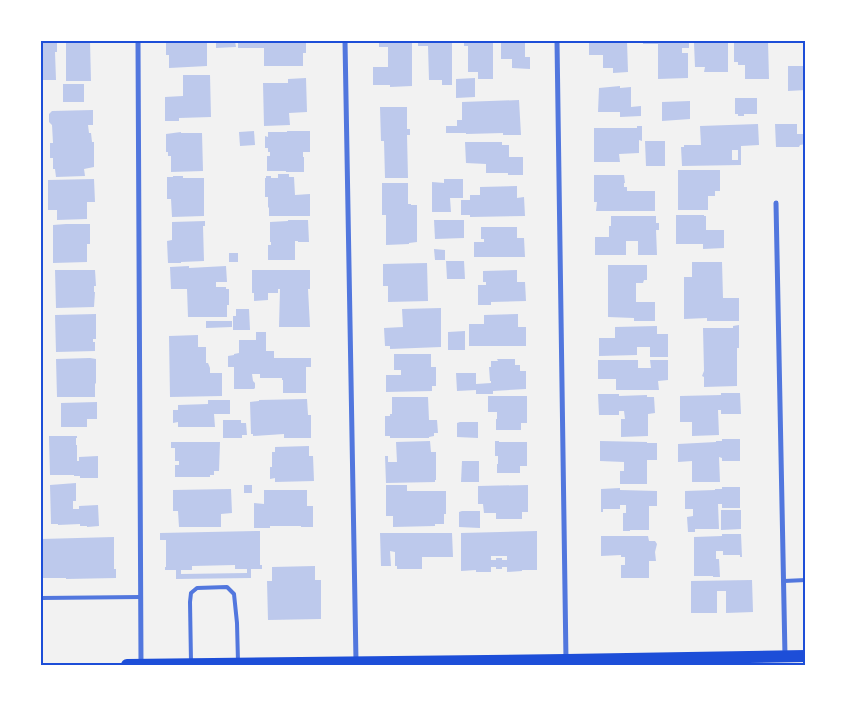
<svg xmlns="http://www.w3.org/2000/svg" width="847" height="706" viewBox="0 0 847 706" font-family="'Source Serif 4',serif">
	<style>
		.building { fill: #bdc9ec; fill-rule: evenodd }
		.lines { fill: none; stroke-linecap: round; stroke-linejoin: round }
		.service { stroke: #5277de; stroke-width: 4 }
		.minor { stroke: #5277de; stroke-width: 5 }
		.primary { stroke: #1d4ed8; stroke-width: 12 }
		.neatline { fill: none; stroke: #1d4ed8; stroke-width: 2 }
	</style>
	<rect width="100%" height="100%" fill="#f2f2f2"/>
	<g class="building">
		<path d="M41 41H57V52H55L56 80H41Z"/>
		<path d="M66 41H90L91 81H66Z"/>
		<path d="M166 41H207V66L169 68V55H166Z"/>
		<path d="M216 41H235L236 47 216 48Z"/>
		<path d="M238 41H306V53H303V66H264V48H238Z"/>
		<path d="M379 41H412V86L390 87V85H373V67H388V47H379Z"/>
		<path d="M418 41H452V85H442V80H429L428 46H418Z"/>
		<path d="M464 41H493V79H478V72H468V46H464Z"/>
		<path d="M501 41H525V57H530V69L512 68V59H501Z"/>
		<path d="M589 41H627L628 72 613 73V68H603V55H589Z"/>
		<path d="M643 41H689V48H682V53H688V78L658 79V44H643Z"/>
		<path d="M693 41H728V72H704L705 67H695L694 43H693Z"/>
		<path d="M734 41H768L769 79H745V65H738V62H734Z"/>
		<path d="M788 66H806V90L788 91Z"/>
		<path d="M183 75H210L211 117 179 118V121H165V97L183 96Z"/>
		<path d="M306 78 307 112 289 113 290 125 264 126 263 83H288V79Z"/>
		<path d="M475 78V97L456 98V79Z"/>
		<rect x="63" y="84" width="21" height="18"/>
		<path d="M620 86V88L631 87V107L641 106V116L620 117V112H598L599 88Z"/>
		<path d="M735 98H757V114H744V116H738V114H735Z"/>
		<path d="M519 100 521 135H503V133L466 134V133H446V126H457V120H462V102Z"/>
		<path d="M690 101V119L662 121V102Z"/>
		<path d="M380 107H407V129H410V135H407L408 178H385L384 141H381Z"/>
		<path d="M93 110V125H88L89 133H91L92 142H94V167L84 169 85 176 56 177 55 169H53V158H50V143H53L52 125 49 122V114L52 111Z"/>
		<path d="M758 124 759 145 741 146V165L682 166 681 147H684V145H701L700 126ZM732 150H738V160H732Z"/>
		<path d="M775 124H797V134H806V144L800 145 799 147H776Z"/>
		<path d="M637 126H642V141L639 140V153L619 154 620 162H594V128H637Z"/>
		<path d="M254 131 255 145 240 146 239 132Z"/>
		<path d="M287 131H310V152H303V157H304V172H286V171H267V156H270V152H268V148H265V136L268 137V132H287Z"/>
		<path d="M181 132V133H202L203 171 171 172V156H168V152H166V134Z"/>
		<path d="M645 141H665V166H646Z"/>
		<path d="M465 142H502V145H509V157H523V175H508V173H486V164L466 163Z"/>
		<path d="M678 170H720V191H715V196H708V210H678Z"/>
		<path d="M278 174H289V177H294L295 195 310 194V216H269V208L268 207V197H265V178H266V176H271V178H278Z"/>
		<path d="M594 175H624L625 183H624V187H627V191H655V211H596L597 202H594Z"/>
		<path d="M173 176H183V178H204V216L172 217 171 199H167V177H173Z"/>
		<path d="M94 179 95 202H87V219L57 220V210H48V180Z"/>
		<path d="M444 179H463V198H450L451 212H432V182L444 183Z"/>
		<path d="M382 183H408V204H411V205H417V242L409 243V244L386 245V215H382Z"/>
		<path d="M517 186V198L524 197 525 216 470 217V215H461V200H470V195H480V187Z"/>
		<path d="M676 215H704V216H706V230H724V248L703 249V244H676Z"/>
		<path d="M611 216H656V223H659V230H656L657 255H638V241H626V255H595V237H609V226H611Z"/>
		<path d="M288 220H308L309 242H298V241H295V260H268V245H271V242H270V222L288 221Z"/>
		<path d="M434 220H464V238L435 239Z"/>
		<path d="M205 221V226H203L204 261 181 262V263H168L167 241 172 240V222Z"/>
		<path d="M66 224H90V244H87V262L53 263V225Z"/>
		<path d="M481 227H517V238H524L525 257H474V242H484V239H481Z"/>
		<path d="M434 249 445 250V260H435Z"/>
		<rect x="229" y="253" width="9" height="9"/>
		<path d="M446 261H464L465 279H447Z"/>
		<path d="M692 262H722L723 298H739V321H707V318L684 319V277H692Z"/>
		<path d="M427 263 428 301 388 302V286H383V264Z"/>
		<path d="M608 265H647V280H644L643 283H636V302H655V321H634V318L608 317Z"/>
		<path d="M189 266V268L226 266 227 282H216V287H226V289H229V305H227V317H188L187 289H171L170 267Z"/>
		<path d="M55 270H95L96 286H94V292H95L94 307 56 308Z"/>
		<path d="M252 270H310V289H308L310 327H279L280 289H278V293H268V300L254 301V293H252Z"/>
		<path d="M517 270V282H525L526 301 491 302V305H478V285H486V282H483V271Z"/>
		<path d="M441 308V347L390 349V346H385L384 328 403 327 402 309Z"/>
		<path d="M236 309H249L250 330H233V316H236Z"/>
		<path d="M96 314V339H93V342H95V351L56 352 55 315Z"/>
		<path d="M518 314V327H526V346H469V324H484V315Z"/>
		<path d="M206 321H232V327L206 328Z"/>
		<path d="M739 325V348H737V386L704 387V377L702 376 704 371 703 328H733V326Z"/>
		<path d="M657 326V334H668V357H650V347H637V355L599 356V338H615V327Z"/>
		<path d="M465 331V350H448V332Z"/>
		<path d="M256 332H266V351H274V358H311V367H306V393H283V380H282V378H260V374H252L253 381 255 383V388L254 389H234V367H228V356L234 355V354L239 353V340H256Z"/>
		<path d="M198 335V347H206V363H208L210 368V373H222V396L170 397 169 336Z"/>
		<path d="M394 354H431V367H436V386H432V391L386 392V375H401V370H394Z"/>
		<path d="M90 358 96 359V383L95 384V397H57L56 359Z"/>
		<path d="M497 359H515V365H520V371H526V389L493 391V394H476V390L457 391 456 373H476V384L491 383V381H490L489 367H491V361H498Z"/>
		<path d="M598 360H638V368H651L650 360H668V380L658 381 659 390H616V379H598Z"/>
		<path d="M721 393H740L741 414H721V410H718L719 435 692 436V422H680V396L721 395Z"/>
		<path d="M598 394H619V396L647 395V397H654L655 413 648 414V436L621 437V419H625L624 411H619V415H599Z"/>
		<path d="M488 396H527V423H521V430H496V419H497V412H488Z"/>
		<path d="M392 397H428L429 420H437L438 433H434V436L429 437V438H390V436H385V416H390V414H392Z"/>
		<path d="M307 399 308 415H311V438H284V434L253 436V434H251L250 402 259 401V400Z"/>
		<path d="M208 400H230V414H214L215 427H178V422L173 423V410H178V405L208 404Z"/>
		<path d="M97 402V419H87V427H61V403Z"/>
		<path d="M223 420H241V423H246L247 435H242V438H223Z"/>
		<path d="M460 422H478V438L457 437V423Z"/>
		<path d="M49 436H77V438H76V445H77V461H79V457L98 456V478H80V476H74V475H50Z"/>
		<path d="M722 439H740V461H722V458L719 457 720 482H692V461L678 462V444L716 442V441H722Z"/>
		<path d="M430 441 431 452H436V480H435V482L386 483 385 456H388V462H397L396 442Z"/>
		<path d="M495 441H499V442H527V466H520V473H497V464H498V456H495Z"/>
		<path d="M600 441 647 442V443H657V460H647V484H620V471H624V462L600 461Z"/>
		<path d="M171 442H220L219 471H214V475H210V477H175V465H179V461H175V448H171Z"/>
		<path d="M309 446V456H313L314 481 275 482V478L270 479V467H272V452H275V447Z"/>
		<path d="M462 461H479V482H461Z"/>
		<path d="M76 483V501H73V509H79V506L98 505 99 526 87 527V526H80V524L58 525V524H51L50 485Z"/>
		<rect x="244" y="485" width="8" height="8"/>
		<path d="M386 485H407V491H446V514H444V524H435V526L393 527V516H386Z"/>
		<path d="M528 485V512H522V519H496V513H484L483 504H478V486Z"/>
		<path d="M722 487H740V508H722V504H718L719 529H695V532H688L687 517 693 516V509H685V491L715 490V489H722Z"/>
		<path d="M620 488V490L657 491V506H649V530H630V531H623V513H626V505H620V509H603V512H601V489Z"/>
		<path d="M231 489 232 513 221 514V527H179L178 511H173V490Z"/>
		<path d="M264 490H307V506H313V527H301V526H270V528H254V503L264 504Z"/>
		<path d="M721 510H741V529L721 530Z"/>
		<path d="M462 511H480V528L459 527V512Z"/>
		<path d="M260 531V565H262V569H251V578L176 579V570H165V567H166V540H160V533ZM235 565V569H247V573L181 574V570H192V566Z"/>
		<path d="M537 531V570H522V571L507 572V567H502V569H496V567H491V572H476V570L461 571V533ZM491 556H507V560H502V558H496V560H491Z"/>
		<path d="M380 533H452L453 557H422V569H397V566H395V552L390 551 391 566H381Z"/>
		<path d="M722 534H741L742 557H740V555H723V551H716V559H719L720 577H713V576H694V537L722 536Z"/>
		<path d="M601 536H648L649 541H655L657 544 655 552 656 561H649V578H621V565H625V557H621V555L601 556Z"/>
		<path d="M114 537V569H116V578L66 579V578H41V539Z"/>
		<path d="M315 566V580H321V619L268 620 267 581H272V567Z"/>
		<path d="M752 580 753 612 726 613V591H717V613H691V581Z"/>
	</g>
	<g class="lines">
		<g class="service">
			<path d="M784 581 806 580"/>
			<path d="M41 598 141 597"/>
			<path d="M191 662 190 602 191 593 197 588 227 587 234 594 237 623 238 662"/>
		</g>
		<g class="minor">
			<path d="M138 41 141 663"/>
			<path d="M345 41 356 661"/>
			<path d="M557 41 566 660"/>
			<path d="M776 203 785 656"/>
		</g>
		<path class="primary" d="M127 665 566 660 806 656"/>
	</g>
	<rect width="847" height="706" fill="none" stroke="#ffffff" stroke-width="85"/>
	<rect x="42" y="42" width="762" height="622" class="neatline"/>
</svg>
